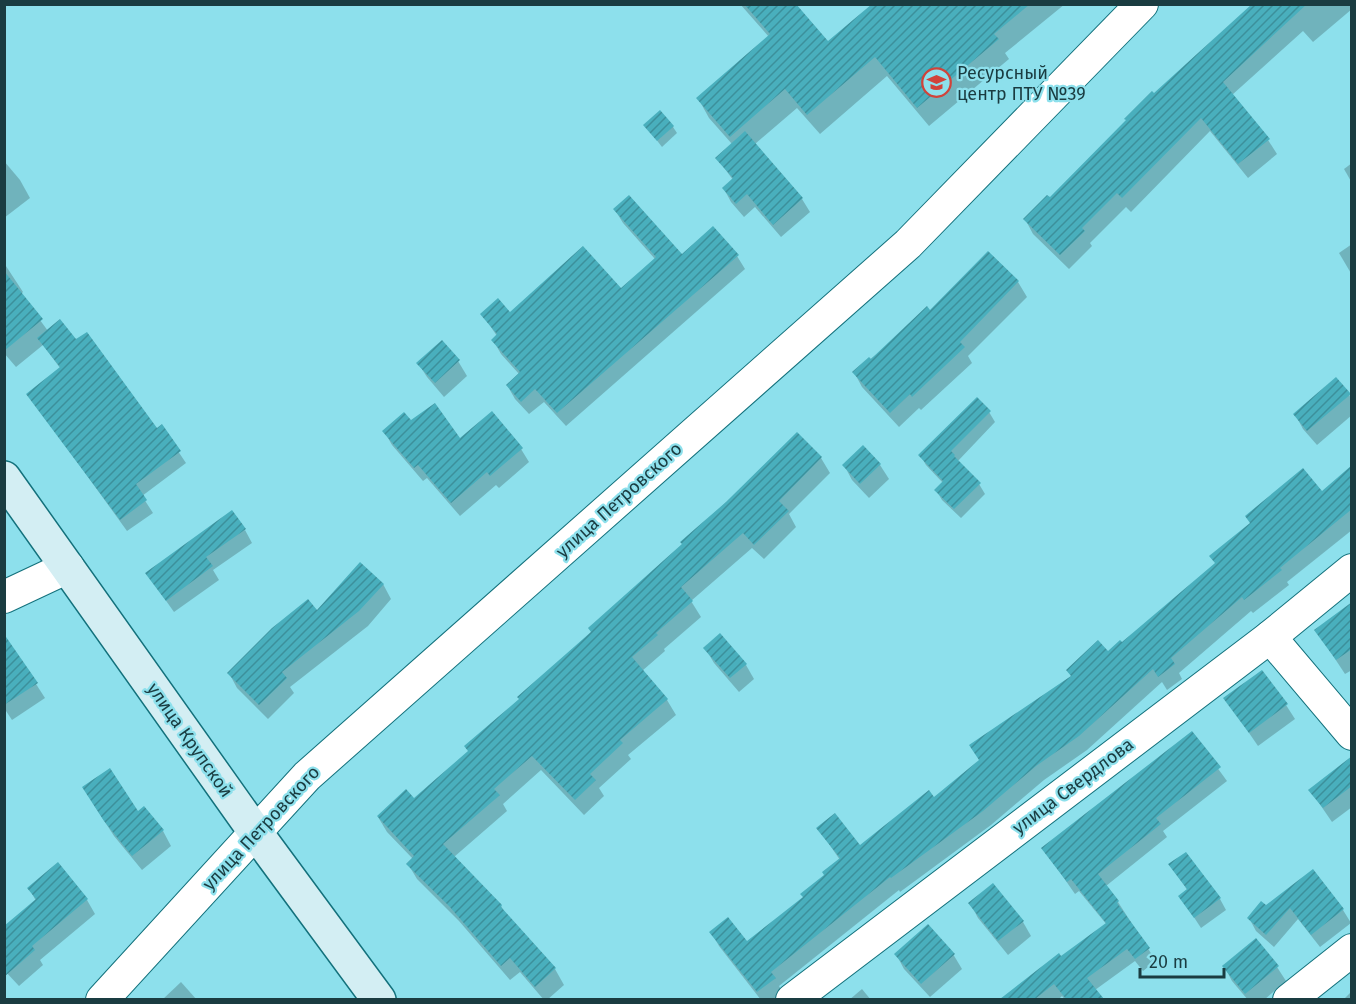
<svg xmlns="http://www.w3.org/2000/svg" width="1356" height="1004" viewBox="0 0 1356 1004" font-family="'Fira Sans',sans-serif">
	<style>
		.shadow { fill: #0003 }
		.building { fill: url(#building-hatch) }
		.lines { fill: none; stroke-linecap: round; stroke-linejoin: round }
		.minor-casing { stroke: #13717c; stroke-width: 34 }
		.secondary-casing { stroke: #13717c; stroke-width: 36 }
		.minor { stroke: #fff; stroke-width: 32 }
		.secondary { stroke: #d3eef3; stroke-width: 33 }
		.labels { text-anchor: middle; stroke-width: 4.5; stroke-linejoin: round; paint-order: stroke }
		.poi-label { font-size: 18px; fill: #1a3c41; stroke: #8de0ec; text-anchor: start }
		.street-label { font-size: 18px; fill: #1a3c41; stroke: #8de0ec }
	</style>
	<defs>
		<pattern id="building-hatch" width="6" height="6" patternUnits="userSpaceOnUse" patternTransform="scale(1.5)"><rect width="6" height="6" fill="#49afbd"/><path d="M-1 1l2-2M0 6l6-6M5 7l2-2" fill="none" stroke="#3c909b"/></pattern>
	</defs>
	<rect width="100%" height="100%" fill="#8de0ec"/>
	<g class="shadow">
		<path d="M740 4H794L828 44 976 4H1065L1005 53 1009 59 929 126 887 76 820 134 797 108 755 144 802 199 810 212 781 237 755 207 744 217 731 202 724 189 733 180 717 158 732 144 709 118 698 98 769 37Z"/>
		<path d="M1254 4H1352V9L1313 42 1303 31 1232 95 1268 140 1277 154 1248 178 1210 131 1131 212 1126 207 1090 243 1092 246 1069 269 1033 234 1025 219 1050 200 1154 95Z"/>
		<path d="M645 125 673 127 677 133 662 147Z"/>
		<path d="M4 161 20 180 30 198 4 218Z"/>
		<path d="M1352 163V183L1344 169Z"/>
		<path d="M615 210 682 256H737L745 269 566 426 544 402 529 414 515 399 507 385 519 374 501 354 493 340 497 336 482 314H510L621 290 655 259 623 223Z"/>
		<path d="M1352 244V275L1339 253Z"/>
		<path d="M988 253 1018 282 1027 297 968 356 972 363 921 410 919 408 899 427 862 387 854 372 930 312Z"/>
		<path d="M4 263 23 292 21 294 48 331 156 430 161 426 186 463 142 496 153 513 127 531 28 394 60 368 43 345 16 367 4 353Z"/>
		<path d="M458 361 467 376 444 397 427 377 418 363Z"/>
		<path d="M1349 395 1352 399V415L1317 445 1303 429 1295 414Z"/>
		<path d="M989 412 995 422 957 462 979 484 985 494 961 518 942 500 936 490 943 483 926 465 920 455Z"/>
		<path d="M411 422 460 440 521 449 529 462 499 488 496 485 460 516 427 478 423 481 392 445 384 431Z"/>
		<path d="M797 434 821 458 830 473 789 514 796 527 764 559 752 548 691 601 701 617 664 649 665 651 642 671 667 700 676 715 628 755 631 759 599 788 604 796 584 815 541 770 503 804 507 811 454 857 501 906 507 916 555 969 564 985 547 1000H544L520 972 510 980 459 921 417 879 408 864 413 859 387 832 378 817 414 800 469 752 521 699Z"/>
		<path d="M844 465H880L889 479 869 498 852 480Z"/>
		<path d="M1352 467V530L1287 582 1289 585 1253 613 1251 611 1179 673 1182 679 1167 690 1162 682 1087 750 1044 780 991 825 900 892 899 890 779 986 783 993 774 1000H761L719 946 711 932 747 943 804 898 840 860 818 828 859 847 934 799 980 761 1072 677 1068 670 1108 653 1122 644 1216 564 1211 556 1321 493Z"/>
		<path d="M245 530 252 543 213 570 219 580 174 612 147 574Z"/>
		<path d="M383 584 391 599 368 626 290 687 294 693 268 719 237 688 229 673 317 612Z"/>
		<path d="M1352 613V670L1345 674 1316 630Z"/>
		<path d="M705 648 746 665 754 679 739 692 714 663Z"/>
		<path d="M4 655 36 684 45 698 12 720 4 708Z"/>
		<path d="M1225 698 1286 705 1295 719 1258 746Z"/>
		<path d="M1192 733 1227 781 1163 831 1167 837 1106 886 1118 902 1156 961 1143 971 1135 961 1095 990 1102 1000H1065L1062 996 1058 1000H1032L1030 997 1061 958 1107 925 1079 891 1075 894 1043 848Z"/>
		<path d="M1352 775V807L1332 822 1310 790Z"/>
		<path d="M92 802 138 813 144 808 163 831 171 846 142 870 114 836Z"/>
		<path d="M1170 865 1220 899 1226 910 1201 928 1180 896 1188 891Z"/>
		<path d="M1313 871 1343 910 1351 923 1320 947 1298 919 1274 947 1256 931 1249 918 1266 907Z"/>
		<path d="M29 888 87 900 95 914 40 960 43 965 19 986 4 970 36 901Z"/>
		<path d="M970 903 1023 922 1031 936 1008 955 978 918Z"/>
		<path d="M896 954H953L962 969 930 997 904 969Z"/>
		<path d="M1224 966 1277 967 1286 981 1264 1000H1248L1232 981Z"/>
		<path d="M181 982 197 1000H162Z"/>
		<path d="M862 989 871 1000H849Z"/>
		<path d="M1352 991V1000H1343Z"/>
	</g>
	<g class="building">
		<path d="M744 4H796L828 41 872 4H1030L994 34 999 39 917 108 875 57 807 115 785 89 730 137 696 98 770 34Z"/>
		<path d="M1252 4H1307L1223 82 1270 139 1238 164 1201 118 1122 198 1117 193 1082 228 1085 231 1060 255 1023 219 1047 195 1050 197 1126 120 1124 119 1152 91 1154 93Z"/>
		<path d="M660 110 674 126 657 141 643 125Z"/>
		<path d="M745 131 803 198 773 225 747 194 736 204 722 188 733 178 715 158Z"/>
		<path d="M629 195 682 254 713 226 739 255 557 413 535 389 521 402 506 385 520 372 491 340 497 334 480 314 498 298 510 312 583 246 621 288 656 257 613 209Z"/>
		<path d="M988 251 1019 281 960 342 965 347 912 397 910 394 890 413 852 372 869 357 871 359 927 306 930 310Z"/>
		<path d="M4 271 43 319 4 351Z"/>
		<path d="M60 319 76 339 87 332 157 428 162 424 181 451 136 484 147 500 120 520 26 394 60 367 37 338Z"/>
		<path d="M442 340 460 360 435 383 416 363Z"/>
		<path d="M1336 377 1351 394 1307 431 1293 414Z"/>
		<path d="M977 397 991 411 951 451 955 455 954 456 981 483 954 509 934 490 943 481 918 455Z"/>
		<path d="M435 403 460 438 492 411 523 448 490 476 487 472 451 503 418 465 414 468 382 431 404 412 411 420Z"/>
		<path d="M797 432 822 457 779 501 789 511 754 545 743 533 681 587 693 601 656 633 658 635 632 657 668 699 620 740 623 743 590 774 596 780 575 800 532 756 494 789 500 795 443 844 502 905 501 907 556 968 535 987 510 958 501 966 449 906 406 864 414 856 377 816 406 789 414 798 468 751 464 746 519 699 517 697 591 632 588 628 682 544 680 542 726 502Z"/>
		<path d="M863 445 881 464 860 484 842 465Z"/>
		<path d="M1352 465V509L1280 568 1282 570 1244 600 1242 597 1171 658 1175 664 1158 677 1153 669 1079 736 1036 766 983 811 891 878 890 877 771 972 776 978 757 992 709 932 728 917 747 941 803 897 800 894 824 875 822 872 840 858 816 828 835 813 860 845 929 790 934 797 979 760 969 745 1071 676 1066 670 1098 640 1108 651 1120 640 1122 642 1215 563 1209 556 1250 523 1245 516 1303 468 1322 491Z"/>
		<path d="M232 510 246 529 206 557 213 566 166 601 145 573Z"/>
		<path d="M360 562 384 584 359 611 282 672 287 678 259 705 227 673 272 628 308 599 317 610Z"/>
		<path d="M1352 602V649L1336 660 1314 630Z"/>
		<path d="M720 633 747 664 730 678 703 648Z"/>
		<path d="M4 634 38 683 4 705Z"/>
		<path d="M1262 670 1288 704 1249 733 1223 698Z"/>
		<path d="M1192 731 1221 767 1156 818 1161 824 1098 874 1119 901 1117 903 1150 948 1135 959 1127 949 1087 978 1104 999H1066L1054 984 1035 999H1000L1059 953 1061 956 1106 923 1071 879 1067 882 1041 848Z"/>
		<path d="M1352 756V786L1323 808 1308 790Z"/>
		<path d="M110 768 138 811 144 806 164 830 132 856 104 821 82 787Z"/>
		<path d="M1186 852 1221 898 1194 918 1178 896 1187 889 1168 864Z"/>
		<path d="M58 862 88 899 32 946 35 950 4 977V926L36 899 27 888Z"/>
		<path d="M1313 869 1344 909 1311 935 1290 908 1266 935 1247 918 1261 901 1266 905Z"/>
		<path d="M993 883 1024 921 998 941 968 903Z"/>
		<path d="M928 924 955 954 921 984 894 954Z"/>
		<path d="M1256 938 1279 966 1245 994 1222 966Z"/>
	</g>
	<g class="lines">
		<defs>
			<g id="minor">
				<path d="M4 597 68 567"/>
				<path d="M1270 637 1352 734"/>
				<path d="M102 1000 307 776 908 244 1142 4"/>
				<path d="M792 1000 1270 637 1352 570"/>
				<path d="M1289 1000 1352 950"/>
			</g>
			<path id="secondary" d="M4 478 256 833 379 1000"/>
		</defs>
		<use href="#minor" class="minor-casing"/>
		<use href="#secondary" class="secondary-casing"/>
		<use href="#minor" class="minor"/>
		<use href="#secondary" class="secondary"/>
	</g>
	<defs>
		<symbol id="university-ring" viewBox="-11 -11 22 22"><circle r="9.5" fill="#8de0ec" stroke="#d1433a" stroke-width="1.5"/><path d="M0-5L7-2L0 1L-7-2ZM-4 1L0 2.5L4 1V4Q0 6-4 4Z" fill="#d1433a"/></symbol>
	</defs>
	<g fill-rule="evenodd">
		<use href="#university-ring" x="920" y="66" width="33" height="33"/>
	</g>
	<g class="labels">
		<g class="poi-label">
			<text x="957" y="79">Ресурсный<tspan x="957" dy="21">центр ПТУ №39</tspan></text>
		</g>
		<g class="street-label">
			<text transform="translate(619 500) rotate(-42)" y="6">улица Петровского</text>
			<text transform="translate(190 740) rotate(55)" y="6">улица Крупской</text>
			<text transform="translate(1073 786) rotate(-37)" y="6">улица Свердлова</text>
			<text transform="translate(261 828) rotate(-47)" y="6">улица Петровского</text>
		</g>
	</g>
	<rect width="1356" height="1004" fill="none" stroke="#1a3c41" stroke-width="12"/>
	<path d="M1140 968v9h84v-9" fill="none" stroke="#1a3c41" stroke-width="3"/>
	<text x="1149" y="968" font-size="18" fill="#1a3c41" stroke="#8de0ec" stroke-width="4.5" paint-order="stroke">20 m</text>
</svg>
